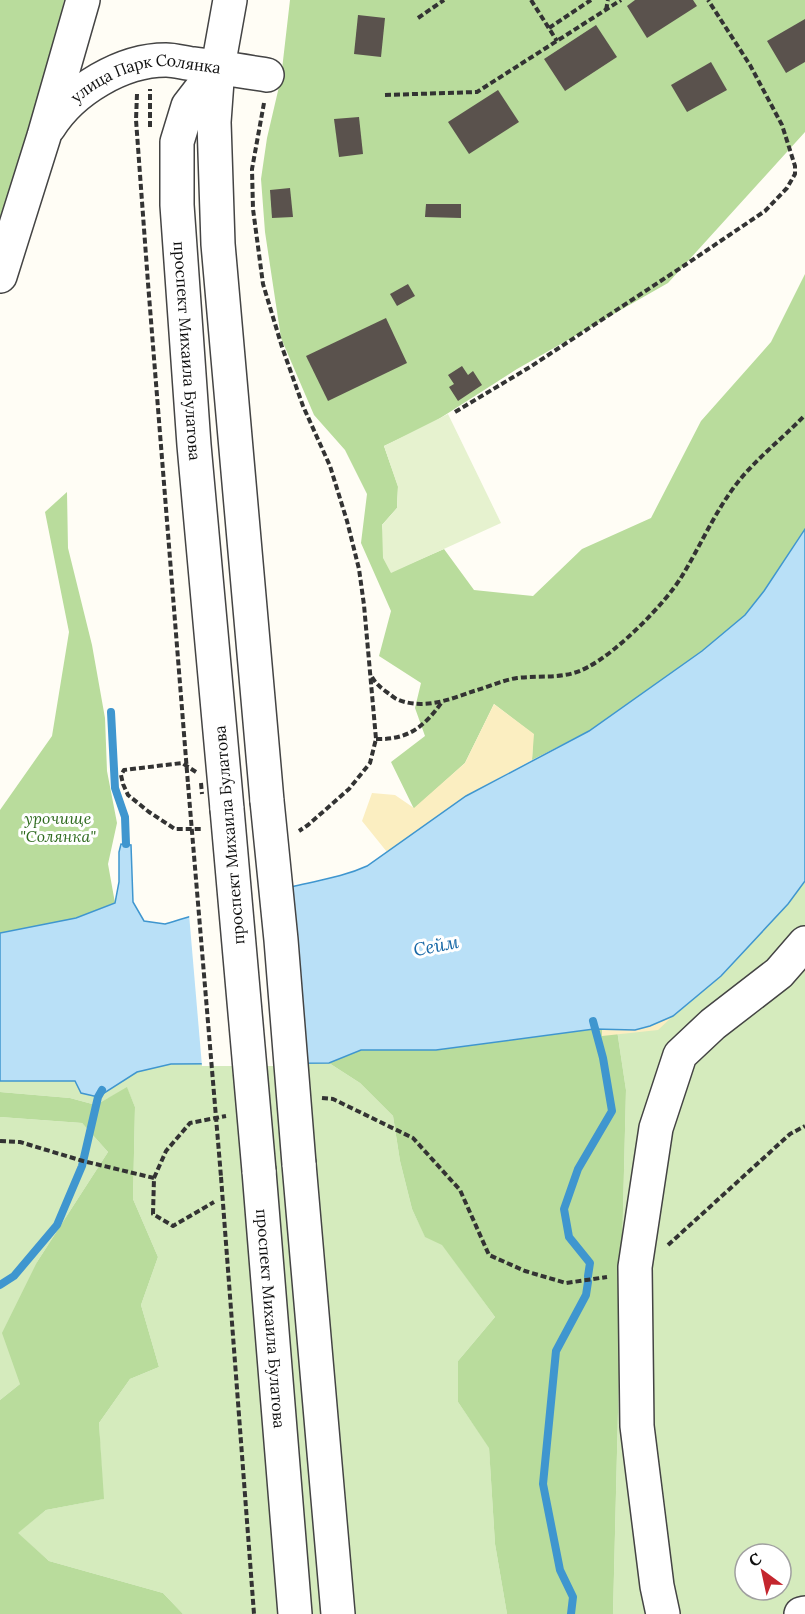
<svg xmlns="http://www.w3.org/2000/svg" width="805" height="1614" viewBox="0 0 805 1614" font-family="Lora,serif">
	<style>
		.green { fill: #d5ebbd; fill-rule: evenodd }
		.forest { fill: #b9dc9c }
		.sand { fill: #fbeec1 }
		.pitch { fill: #e6f2cf }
		.water { fill: #b9e0f7; stroke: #3f96cf; stroke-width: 1.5 }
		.pier { fill: #fffdf5 }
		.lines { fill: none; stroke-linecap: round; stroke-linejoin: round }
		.stream { stroke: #3f96cf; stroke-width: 8 }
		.building { fill: #5a524d }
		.minor-casing { stroke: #444; stroke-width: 36 }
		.path { stroke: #333; stroke-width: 4; stroke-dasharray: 6 3; stroke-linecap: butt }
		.minor { stroke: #fff; stroke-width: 33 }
		.minor-bridge-casing { stroke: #444; stroke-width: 36; stroke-linecap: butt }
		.path-bridge { stroke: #333; stroke-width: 4; stroke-dasharray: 6 3; stroke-linecap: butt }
		.minor-bridge { stroke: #fff; stroke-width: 33 }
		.labels { text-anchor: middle; stroke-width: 6; stroke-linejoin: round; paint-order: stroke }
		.street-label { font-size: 16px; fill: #111; stroke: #fff }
		.park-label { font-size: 16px; font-style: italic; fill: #2f6b1f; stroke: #fff }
		.water-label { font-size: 18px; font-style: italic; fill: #1768a6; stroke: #fff }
	</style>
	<rect width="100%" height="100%" fill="#fffdf5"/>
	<g class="green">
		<path d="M805 881V1614H613L626 1090 617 1030 650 1026 674 1016 721 976 788 904ZM745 1554H781V1590H745Z"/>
		<path d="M329 1063 360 1083 393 1116 400 1161 412 1209 425 1236 442 1244 495 1317 458 1361V1402L489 1447 495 1544 507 1614H183L163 1593 49 1561 17 1533 46 1510 103 1499 99 1423 130 1379 159 1367 141 1305 158 1257 133 1199 135 1107 127 1088 96 1105 70 1098 0 1092V1081H75L98 1097 137 1072 171 1064Z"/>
		<path d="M0 1117 82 1123 108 1152 37 1262 20 1384 0 1400Z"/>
	</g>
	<g class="forest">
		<path d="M0 0H64L60 27 0 218Z"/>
		<path d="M290 0H805V132L668 283 517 369 431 424 384 446 398 486 397 508 382 525 391 572 444 549 474 590 533 596 582 549 651 518 701 421 771 342 805 274V529L764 591 745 615 727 631 702 651 589 731 532 760 533 734 494 704 465 763 414 809 391 762 425 736 415 708 421 683 379 656 391 611 361 543 367 494 345 450 314 415 281 338 265 232 261 179 267 138 281 78Z"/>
		<path d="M67 492 68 548 92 645 105 718 107 771 117 823 108 864 115 903 76 918 0 933V810L52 736 69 632 45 512Z"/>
		<path d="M602 1028 617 1030 626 1090 613 1614H507L495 1544 489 1448 458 1402V1361L495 1317 442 1245 425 1237 412 1209 400 1161 393 1116 360 1083 329 1063 361 1050H437Z"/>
		<path d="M127 1087 135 1107 133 1199 158 1257 141 1305 159 1367 130 1379 99 1423 104 1499 46 1510 18 1533 49 1561 163 1593 183 1614H0V1400L20 1384 2 1333 37 1262 108 1152 82 1123 0 1117V1092L70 1098 96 1105Z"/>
	</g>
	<g class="sand">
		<path d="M494 704 534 734 532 760 466 796 387 852 362 821 372 793 395 795 414 808 465 763Z"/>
		<path d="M673 1016 658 1030 602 1036V1028L635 1030Z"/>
	</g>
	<path class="pitch" d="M448 414 501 523 391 573 383 558 382 525 397 508 398 487 384 446Z"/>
	<path class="water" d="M805 529V881L788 904 721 976 673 1016 650 1026 635 1030 594 1029 436 1050H361L329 1063 171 1064 137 1072 98 1097 81 1093 75 1081H0V933L76 918 115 903 119 882V852L121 844 131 845 133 902 144 921 165 924C208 912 251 896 295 886 320 880 343 877 367 866L466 796 589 731 702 651 745 615 764 591Z"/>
	<path class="pier" d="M288 885 303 1066H202L189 914Z"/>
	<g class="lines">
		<g class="stream">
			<path d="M111 712 115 788 125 817 126 844"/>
			<path d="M588 1276 590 1263 569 1237 564 1209 578 1169 612 1111 603 1058 593 1021"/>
			<path d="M0 1285 14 1276 57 1225 82 1166 98 1097 102 1090"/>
			<path d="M571 1614 573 1597 560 1570 543 1484 556 1351 586 1295 588 1282"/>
		</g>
	</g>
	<g class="building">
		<path d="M635 0H693L697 6 647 38 627 6Z"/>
		<path d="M358 15 385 18 381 57 354 54Z"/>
		<path d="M805 19V62L786 73 767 41Z"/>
		<path d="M596 25 617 57 565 91 544 59Z"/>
		<path d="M711 62 727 90 687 112 671 85Z"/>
		<path d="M498 90 519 122 469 154 448 122Z"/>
		<path d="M359 117 363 154 339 157 334 119Z"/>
		<path d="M290 188 293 217 272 218 270 190Z"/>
		<path d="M426 204H461V218L425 217Z"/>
		<path d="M408 284 415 296 397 306 390 294Z"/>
		<path d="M386 318 407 363 328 401 306 356Z"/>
		<path d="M462 366 468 375 473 371 482 385 458 401 449 387 454 384 448 375Z"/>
	</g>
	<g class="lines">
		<defs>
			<g id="minor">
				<path d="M230 0 218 67 214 122 218 244 267 801"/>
				<path id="s1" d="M218 67 188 106 177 142V205L194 445 227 809"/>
				<path id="s2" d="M49 127C72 90 122 60 166 60 175 60 184 63 193 64 218 67 242 71 267 75"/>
				<path d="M0 276 44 136 83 0"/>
				<path d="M299 1164 338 1614"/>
				<path id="s3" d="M259 1171 295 1614"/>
				<path d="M663 1614 657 1586 637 1426 635 1267 656 1128 680 1055 713 1024 779 973 805 943"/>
				<path d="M801 1614 805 1613"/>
			</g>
		</defs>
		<use href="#minor" class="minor-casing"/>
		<g class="path">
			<path d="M531 0 557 41"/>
			<path d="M606 10 608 0"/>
			<path d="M418 18 444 0"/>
			<path d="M549 28 591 0"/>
			<path d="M137 94 136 120 148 283 188 784"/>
			<path d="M385 95 477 92 621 0"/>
			<path d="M264 103 252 169 253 209 263 284 282 347 303 406 330 466 347 521 359 569 364 605 376 739 370 763 349 789 308 825 299 831"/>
			<path d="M150 127V89"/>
			<path d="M455 412 530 367 685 265 765 211 787 188 795 174V166L782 125 750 65 708 0"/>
			<path d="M372 677C376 684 381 688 388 693 391 695 395 699 399 700 424 710 451 699 474 691 488 687 503 680 517 678 542 675 565 680 588 667 617 652 665 604 682 576 701 545 715 511 738 482 757 458 783 438 805 415"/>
			<path d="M376 739C408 740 424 727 442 702"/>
			<path d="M196 772 182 763 124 770 121 775 123 784 128 795 149 812 175 829H201"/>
			<path d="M322 1098 333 1099 413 1138 460 1190 489 1255 525 1271 566 1283 607 1277"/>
			<path d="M0 1141 20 1142 83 1161 154 1178 153 1214 173 1226 214 1202"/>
			<path d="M221 1177 254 1614"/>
			<path d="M154 1178 166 1151 190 1123 226 1116"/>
			<path d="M668 1245 790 1134 805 1126"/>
		</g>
		<use href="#minor" class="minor"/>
		<defs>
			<g id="minor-bridge">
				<path d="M267 801 281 940 299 1164"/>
				<path d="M227 809 259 1171"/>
			</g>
		</defs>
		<use href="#minor-bridge" class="minor-bridge-casing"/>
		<g class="path-bridge">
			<path d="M201 783 202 794"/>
			<path d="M188 784 221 1177"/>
		</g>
		<use href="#minor-bridge" class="minor-bridge"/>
	</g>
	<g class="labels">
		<g class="street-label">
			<text dy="6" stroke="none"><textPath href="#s2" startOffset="116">улица Парк Солянка</textPath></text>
			<text dy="6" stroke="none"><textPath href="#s1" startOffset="296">проспект Михаила Булатова</textPath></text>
			<text transform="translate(229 835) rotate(-95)" y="6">проспект Михаила Булатова</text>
			<text dy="6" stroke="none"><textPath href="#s3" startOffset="148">проспект Михаила Булатова</textPath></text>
		</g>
		<g class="park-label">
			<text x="58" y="824">урочище<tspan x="58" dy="18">"Солянка"</tspan></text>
		</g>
		<g class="water-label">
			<text transform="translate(436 946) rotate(-11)" y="6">Сейм</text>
		</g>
	</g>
	<g transform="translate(763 1572) rotate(327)"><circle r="28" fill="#ffffff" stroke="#a0a0a0" stroke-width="1.5"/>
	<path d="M0-4.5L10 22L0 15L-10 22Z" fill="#c4262e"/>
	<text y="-9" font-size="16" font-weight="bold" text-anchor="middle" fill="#111111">С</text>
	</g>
</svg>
